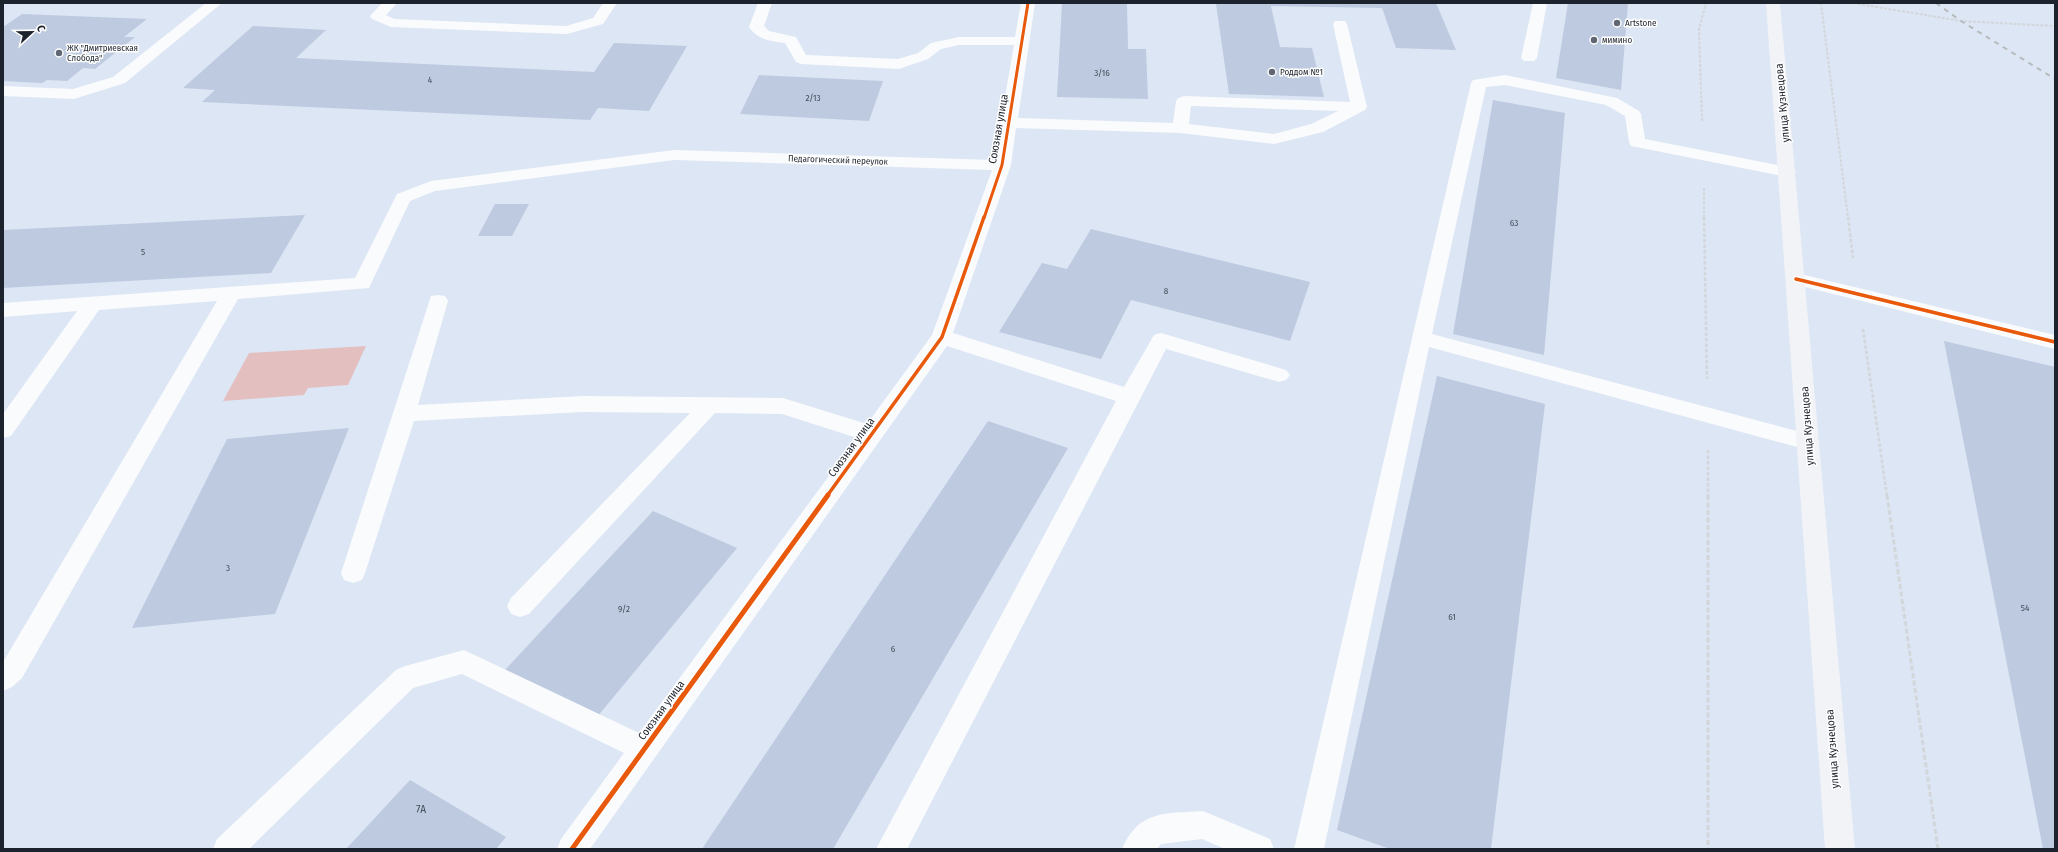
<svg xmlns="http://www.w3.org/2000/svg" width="2058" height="852" viewBox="0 0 2058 852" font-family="'Fira Sans Condensed',sans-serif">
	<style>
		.green { fill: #e4bfc0 }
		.building { fill: #bdcae0 }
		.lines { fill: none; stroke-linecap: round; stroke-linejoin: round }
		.path-far2 { stroke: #d3d6da; stroke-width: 2; stroke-dasharray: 3 1.5; stroke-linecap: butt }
		.path-far1 { stroke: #d3d6da; stroke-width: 2.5; stroke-dasharray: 3.5 2; stroke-linecap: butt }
		.path { stroke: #d3d6da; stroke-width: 3; stroke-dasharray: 5 2.5; stroke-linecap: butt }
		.minor { fill: #fafbfd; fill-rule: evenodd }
		.major { fill: #f1f3f7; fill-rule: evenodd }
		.rail { stroke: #b8bbbe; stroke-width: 2; stroke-dasharray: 5 5; stroke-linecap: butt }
		.cycleway-far2-casing { stroke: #fff; stroke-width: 5 }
		.cycleway-far1-casing { stroke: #fff; stroke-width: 6 }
		.cycleway-casing { stroke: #fff; stroke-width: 8 }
		.cycleway-far2 { stroke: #e8590c; stroke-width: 3 }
		.cycleway-far1 { stroke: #e8590c; stroke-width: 3.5 }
		.cycleway { stroke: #e8590c; stroke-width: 5 }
		.poi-dot { fill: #606772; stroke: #fff; stroke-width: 1.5 }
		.labels { text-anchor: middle; stroke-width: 3; stroke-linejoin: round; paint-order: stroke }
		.far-poi-label { font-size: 9px; fill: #1d232c; stroke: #fff; text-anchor: start }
		.number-label { font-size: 9px; fill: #454d59 }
		.far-street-label { font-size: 9px; fill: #1d232c; stroke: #fff }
		.street-label { font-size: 11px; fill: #1d232c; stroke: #fff }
		.near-number-label { font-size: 11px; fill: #454d59 }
	</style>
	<rect width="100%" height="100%" fill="#dde6f4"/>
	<path class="green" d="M366 346 348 385 308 388 304 395 223 401 249 353Z"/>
	<g class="building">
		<path d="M1062 3H1127L1128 49H1146L1148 99 1057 97Z"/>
		<path d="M1211 3H1436L1456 50 1396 48 1382 8 1271 6 1280 47 1312 48 1324 97 1229 94 1216 4Z"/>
		<path d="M1568 3H1628L1621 90 1556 78Z"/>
		<path d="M22 14 147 19 124 37H135L95 69 83 68 67 81 47 80 42 83 3 81V27Z"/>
		<path d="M253 26 326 30 296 58 594 72 614 43 687 46 649 111 598 108 590 120 202 102 215 90 183 88Z"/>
		<path d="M759 75 883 81 869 121 740 114Z"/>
		<path d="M1493 100 1565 113 1544 355 1453 334Z"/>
		<path d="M495 204H529L512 236H478Z"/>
		<path d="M305 215 271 273 3 288V230Z"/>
		<path d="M1091 229 1310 282 1290 341 1131 300 1101 359 999 332 1042 263 1067 269Z"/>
		<path d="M1944 341 2055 367V849H2043Z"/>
		<path d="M1437 376 1545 404 1491 849H1390L1337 830Z"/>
		<path d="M988 421 1068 448 833 849H702Z"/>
		<path d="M349 428 275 614 132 628 227 439Z"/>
		<path d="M653 511 737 548 597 717 505 670Z"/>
		<path d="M410 780 506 837 496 849H346Z"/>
	</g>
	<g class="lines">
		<g class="path-far2">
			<path d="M1821 3 1848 218"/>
			<path d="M1853 3 1961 21 2055 26"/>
			<path d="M1702 121 1699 29 1706 3"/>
			<path d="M1704 188V218"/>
		</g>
		<g class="path-far1">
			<path d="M1704 217 1707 379"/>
			<path d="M1848 217 1853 258"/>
			<path d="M1863 329 1887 496"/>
			<path d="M1708 450V496"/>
		</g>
		<g class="path">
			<path d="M1708 495V849"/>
			<path d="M1887 495 1938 849"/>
		</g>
		<g class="minor">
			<path d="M206 3H222L125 83 74 99 3 96V86L73 89 113 77Z"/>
			<path d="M382 3H397L386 15 394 19 566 26 593 18 603 3H617L603 24 567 34 391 27 372 19 370 16Z"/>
			<path d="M758 3H772L764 26 769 31 796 37 806 55 898 59 918 53 931 43 959 37H1015L1021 3H1035L1018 118 1173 123 1176 101 1178 98 1184 96 1350 102 1333 24 1335 21H1345L1347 24 1367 107 1365 110 1323 132 1274 144 1180 133 1016 128 1011 165 953 333 1124 387 1154 335 1161 333 1286 370 1290 375 1286 380 1279 382 1166 349 907 849H876L1116 401 947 346 590 849H557L561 839 624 753 462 674 413 688 249 849H213L217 839 396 670 405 666 464 650 639 733 857 438 782 414 715 413 529 614 520 617 511 614 507 606 511 598 690 413 582 412 414 421 365 573 362 580 353 583 344 580 341 573 431 296 438 295 445 296 448 301 418 405 582 396 783 398 867 424 932 335 992 170 674 160 435 191 410 201 369 288 238 299 22 678 12 687 3 691V662L217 301 99 310 11 436 3 438V414L77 311 3 317V303L355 278 397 194 431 181 674 150 994 160 1014 45H959L941 49 928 59 899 69 801 64 796 62 785 43C770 41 758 40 749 27ZM1191 106 1338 111 1311 124 1274 134 1189 124Z"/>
			<path d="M1533 3H1547L1537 58 1534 61H1524L1521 58Z"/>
			<path d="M1505 75 1617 98 1639 111 1641 114 1645 139 1787 167 1793 168 1796 172 1793 176 1787 177 1631 146 1629 142 1625 116 1606 105 1505 85 1486 87 1432 334 1808 434 1816 436 1819 442 1816 448 1808 450 1429 347 1324 849H1294L1471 83 1473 80Z"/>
			<path d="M1796 273 2055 335V349L1789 283 1786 279 1789 275Z"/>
			<path d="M1203 811 1270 839 1274 849H1225L1202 839 1161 844 1157 849H1122C1139 809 1166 814 1203 811Z"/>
		</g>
		<path class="major" d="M1766 3H1780L1855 849H1825Z"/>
		<path class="rail" d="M1936 3 1961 21 2055 79"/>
		<defs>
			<path id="cycleway-far2" d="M984 218 1002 165 1028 3"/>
			<g id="cycleway-far1">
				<path d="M1796 279 2055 342"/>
				<path d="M827 496 942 337 984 217"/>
			</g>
			<path id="cycleway" d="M572 849 828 495"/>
		</defs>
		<use href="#cycleway-far2" class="cycleway-far2-casing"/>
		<use href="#cycleway-far1" class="cycleway-far1-casing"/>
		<use href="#cycleway" class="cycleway-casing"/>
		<use href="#cycleway-far2" class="cycleway-far2"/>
		<use href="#cycleway-far1" class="cycleway-far1"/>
		<use href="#cycleway" class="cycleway"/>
	</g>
	<g class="poi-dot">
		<circle cx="1617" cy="23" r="4"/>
		<circle cx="1594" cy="40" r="4"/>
		<circle cx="59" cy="53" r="4"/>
		<circle cx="1272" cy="72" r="4"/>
	</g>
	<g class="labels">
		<g class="far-poi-label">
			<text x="1625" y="26">Artstone</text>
			<text x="1602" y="43">мимино</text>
			<text x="67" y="51">ЖК "Дмитриевская<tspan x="67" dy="10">Слобода"</tspan></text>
			<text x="1280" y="75">Роддом №1</text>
		</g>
		<g class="number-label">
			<text x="1102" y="76">3/16</text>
			<text x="430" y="83">4</text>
			<text x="813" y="101">2/13</text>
			<text x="1514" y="226">63</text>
			<text x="143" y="255">5</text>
			<text x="1166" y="294">8</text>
			<text x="228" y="571">3</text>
			<text x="2025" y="611">54</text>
			<text x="624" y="612">9/2</text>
			<text x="1452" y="620">61</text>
			<text x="893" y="652">6</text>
		</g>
		<g class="far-street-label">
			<text transform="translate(838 160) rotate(2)" y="3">Педагогический переулок</text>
		</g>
		<g class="street-label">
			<text transform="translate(1782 103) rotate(-95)" y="4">улица Кузнецова</text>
			<text transform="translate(998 129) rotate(-80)" y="4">Союзная улица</text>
			<text transform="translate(1807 426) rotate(-94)" y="4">улица Кузнецова</text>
			<text transform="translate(851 447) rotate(-54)" y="4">Союзная улица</text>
			<text transform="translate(661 710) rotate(-54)" y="4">Союзная улица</text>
			<text transform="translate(1832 749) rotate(-94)" y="4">улица Кузнецова</text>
		</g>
		<g class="near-number-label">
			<text x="421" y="813">7А</text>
		</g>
	</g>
	<rect width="2058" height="852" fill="none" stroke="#1d232c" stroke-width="8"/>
	<g transform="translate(32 32) rotate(68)" stroke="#ffffff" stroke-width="3" paint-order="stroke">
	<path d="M0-3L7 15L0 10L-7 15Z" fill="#1d232c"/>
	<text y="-6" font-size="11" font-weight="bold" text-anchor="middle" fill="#1d232c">С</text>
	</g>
</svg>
